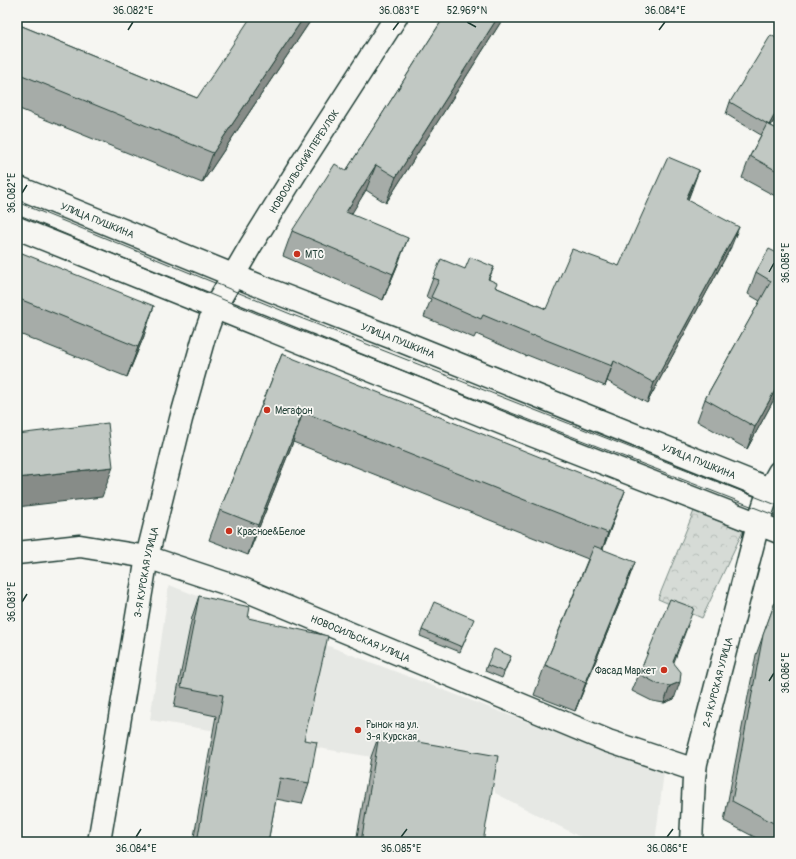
<svg xmlns="http://www.w3.org/2000/svg" width="796" height="859" viewBox="0 0 796 859" font-family="Pangolin,sans-serif">
	<style>
		.built { fill: #e6e8e4 }
		.forest { fill: url(#forest-crowns); stroke: #7a8c85 }
		.lines { fill: none; stroke-linecap: round; stroke-linejoin: round }
		.street-casing { stroke: #1f3d34; stroke-width: 25 }
		.secondary-casing { stroke: #1f3d34; stroke-width: 25 }
		.street { stroke: #f6f6f2; stroke-width: 22 }
		.secondary { stroke: #f6f6f2; stroke-width: 22 }
		.tram { stroke: #1f3d34; stroke-width: 1 }
		.wall { fill: #a6aca8; stroke: #1f3d34 }
		.shaded-wall { fill: #878c88; stroke: #1f3d34 }
		.building { fill: #c1c8c3; stroke: #1f3d34 }
		.ticks { fill: none; stroke: #1f3d34; stroke-width: 1.5 }
		.poi-dot { fill: #c8321e; stroke: #f6f6f2; stroke-width: 1.5 }
		.labels { text-anchor: middle; stroke-width: 3.5; stroke-linejoin: round; paint-order: stroke }
		.street-label { font-size: 10px; fill: #1f3d34; stroke: #f6f6f2 }
		.poi-label { font-size: 10px; fill: #1f3d34; stroke: #f6f6f2; text-anchor: start }
		.neatline { fill: none; stroke: #1f3d34; stroke-width: 1.5 }
		.ticks-label { font-size: 10px; text-anchor: middle; fill: #1f3d34 }
	</style>
	<defs>
		<pattern id="forest-crowns" width="20" height="18" patternUnits="userSpaceOnUse"><rect width="20" height="18" fill="#d6dbd6"/><path d="M2 6a3 3 0 1 1 6 0M12 15a3 3 0 1 1 6 0" fill="none" stroke="#b7bdb8"/></pattern>
	</defs>
	<rect width="100%" height="100%" fill="#f6f6f2"/>
	<filter id="ink" filterUnits="userSpaceOnUse"><feTurbulence type="fractalNoise" baseFrequency=".025" numOctaves="2"/><feDisplacementMap in="SourceGraphic" scale="8" xChannelSelector="R" yChannelSelector="G"/><feConvolveMatrix kernelMatrix="1 2 1 2 8 2 1 2 1" color-interpolation-filters="sRGB"/></filter>
	<g filter="url(#ink)">
		<path class="built" d="M169 585 514 717 664 772 655 842H590L495 793 492 777 150 720Z"/>
		<path class="forest" d="M694 511 743 531 702 618 658 599Z"/>
		<g class="lines">
			<defs>
				<g id="street">
					<path id="s1" d="M17 553 80 546 147 557 243 589 608 741 695 770"/>
					<path id="s2" d="M691 842 694 778 696 763 758 524"/>
				</g>
				<g id="secondary">
					<path id="s3" d="M17 187 272 291 401 341 779 493"/>
					<path d="M17 228 519 430 779 532"/>
					<path d="M758 524 762 511 769 490 779 472"/>
					<path id="s4" d="M99 842 147 557 181 419 204 337 215 307 251 245 300 166 396 17"/>
				</g>
			</defs>
			<use href="#street" class="street-casing"/>
			<use href="#secondary" class="secondary-casing"/>
			<use href="#street" class="street"/>
			<use href="#secondary" class="secondary"/>
			<g class="tram">
				<path d="M17 202 293 315 779 506"/>
				<path d="M17 214 270 319 779 517"/>
			</g>
		</g>
		<g class="wall">
			<path d="M313 17 202 183 17 108V24L197 98Z"/>
			<path d="M444 17H504L386 203 366 190 351 214 398 264 383 300 283 256 292 231 346 171Z"/>
			<path d="M779 40V112L771 126 779 130V198L742 178 750 156 761 135 726 114 730 102Z"/>
			<path d="M692 189 688 200 731 247 647 403 607 381 605 386 527 355 526 356 476 334 474 338 424 317 431 299 426 297 433 278 465 269 494 267 489 279 495 287 546 309 619 266Z"/>
			<path d="M17 251 144 336 127 377 17 333Z"/>
			<path d="M779 254V390L747 449 697 421 705 399 760 301 748 294 756 272Z"/>
			<path d="M282 354 614 520 603 549 624 592 575 711 534 695 545 665 588 559 293 442 248 555 209 540 220 510Z"/>
			<path d="M778 594 779 842H764L724 821 756 655Z"/>
			<path d="M199 596 248 618 304 740 309 783 302 804 276 799 268 842H193L216 716 174 707 192 617Z"/>
			<path d="M472 624 460 652 420 636 422 630Z"/>
			<path d="M688 625 674 662V699L664 703 652 701 632 691 639 674Z"/>
			<path d="M511 656 502 678 485 671 487 665Z"/>
			<path d="M379 735 483 842H356L371 757Z"/>
		</g>
		<g class="shaded-wall">
			<path d="M304 17H313L202 183 213 153Z"/>
			<path d="M498 17H504L386 203 396 177Z"/>
			<path d="M779 107V112L764 137 769 125Z"/>
			<path d="M376 165 366 190 337 238 346 212Z"/>
			<path d="M699 170 692 189 679 219 686 199Z"/>
			<path d="M739 227 731 247 647 403 654 383Z"/>
			<path d="M408 238 398 264 383 300 393 274Z"/>
			<path d="M154 306 144 336 127 377 138 347Z"/>
			<path d="M614 361 607 381 605 386 612 366Z"/>
			<path d="M779 383V390L747 449 755 427Z"/>
			<path d="M303 412 293 442 248 555 258 525Z"/>
			<path d="M113 467 102 497 17 507V478Z"/>
			<path d="M625 491 614 520 597 563 608 533Z"/>
			<path d="M635 562 624 592 575 711 586 682Z"/>
			<path d="M17 589H20L17 597Z"/>
			<path d="M680 682 674 699 664 703 670 686Z"/>
		</g>
		<g class="building">
			<path d="M251 17H304L213 153 17 73V24L197 98Z"/>
			<path d="M444 17H498L396 177 376 165 346 212 408 238 393 274 292 231 335 164 346 171Z"/>
			<path d="M771 35 779 40V107L769 125 730 102Z"/>
			<path d="M767 124 779 130V172L750 156Z"/>
			<path d="M668 157 699 170 686 199 739 227 654 383 614 361 612 366 534 335 533 336 483 315 481 319 431 297 439 280 433 278 441 259 465 269 470 257 494 267 488 279 497 283 495 287 546 309 572 249 619 266Z"/>
			<path d="M769 249 779 254V383L755 427 705 399 771 281 756 272Z"/>
			<path d="M17 251 154 306 138 347 17 298Z"/>
			<path d="M282 354 625 491 608 533 303 412 258 525 220 510Z"/>
			<path d="M108 423 113 467 17 478V434Z"/>
			<path d="M594 546 635 562 586 682 545 665Z"/>
			<path d="M17 567H18L20 589H17Z"/>
			<path d="M778 594H779V826L732 801 763 635Z"/>
			<path d="M199 596 250 607 248 618 328 636 304 740 317 742 309 783 280 778 268 842H197L223 695 181 687Z"/>
			<path d="M670 599 694 608 673 662 681 672 680 682 670 686 658 684 639 674Z"/>
			<path d="M434 602 474 619 462 647 422 630Z"/>
			<path d="M494 649 511 656 504 672 487 665Z"/>
			<path d="M379 735 498 756 483 842H361Z"/>
		</g>
	</g>
	<path class="ticks" d="M467 22 476 27M128 30 133 22M393 30 399 22M659 30 665 22M22 193 27 185M769 272 774 263M22 602 27 594M769 681 774 673M136 837 141 829M401 837 407 829M667 837 673 829"/>
	<g class="poi-dot">
		<circle cx="297" cy="254" r="4"/>
		<circle cx="267" cy="410" r="4"/>
		<circle cx="229" cy="531" r="4"/>
		<circle cx="664" cy="670" r="4"/>
		<circle cx="358" cy="730" r="4"/>
	</g>
	<g class="labels">
		<g class="street-label">
			<text dy="4" stroke="none"><textPath href="#s4" startOffset="719">НОВОСИЛЬСКИЙ ПЕРЕУЛОК</textPath></text>
			<text dy="4" stroke="none"><textPath href="#s3" startOffset="87">УЛИЦА ПУШКИНА</textPath></text>
			<text dy="4" stroke="none"><textPath href="#s3" startOffset="411">УЛИЦА ПУШКИНА</textPath></text>
			<text dy="4" stroke="none"><textPath href="#s3" startOffset="735">УЛИЦА ПУШКИНА</textPath></text>
			<text dy="4" stroke="none"><textPath href="#s4" startOffset="274">3-Я КУРСКАЯ УЛИЦА</textPath></text>
			<text dy="4" stroke="none"><textPath href="#s1" startOffset="360">НОВОСИЛЬСКАЯ УЛИЦА</textPath></text>
			<text dy="4" stroke="none"><textPath href="#s2" startOffset="163">2-Я КУРСКАЯ УЛИЦА</textPath></text>
		</g>
		<g class="poi-label">
			<text x="305" y="258">МТС</text>
			<text x="275" y="414">Мегафон</text>
			<text x="237" y="535">Красное&amp;Белое</text>
			<text x="656" y="674" text-anchor="end">Фасад Маркет</text>
			<text x="366" y="728">Рынок на ул.<tspan x="366" dy="12">3-я Курская</tspan></text>
		</g>
	</g>
	<rect width="796" height="859" fill="none" stroke="#f6f6f2" stroke-width="44"/>
	<rect x="22" y="22" width="752" height="815" class="neatline"/>
	<g class="ticks-label">
		<text x="133" y="14">36.082°E</text>
		<text x="399" y="14">36.083°E</text>
		<text x="467" y="14">52.969°N</text>
		<text x="665" y="14">36.084°E</text>
		<text transform="translate(11 193) rotate(-90)" y="4">36.082°E</text>
		<text transform="translate(785 263) rotate(-90)" y="4">36.085°E</text>
		<text transform="translate(11 602) rotate(-90)" y="4">36.083°E</text>
		<text transform="translate(785 673) rotate(-90)" y="4">36.086°E</text>
		<text x="136" y="852">36.084°E</text>
		<text x="401" y="852">36.085°E</text>
		<text x="667" y="852">36.086°E</text>
	</g>
</svg>
